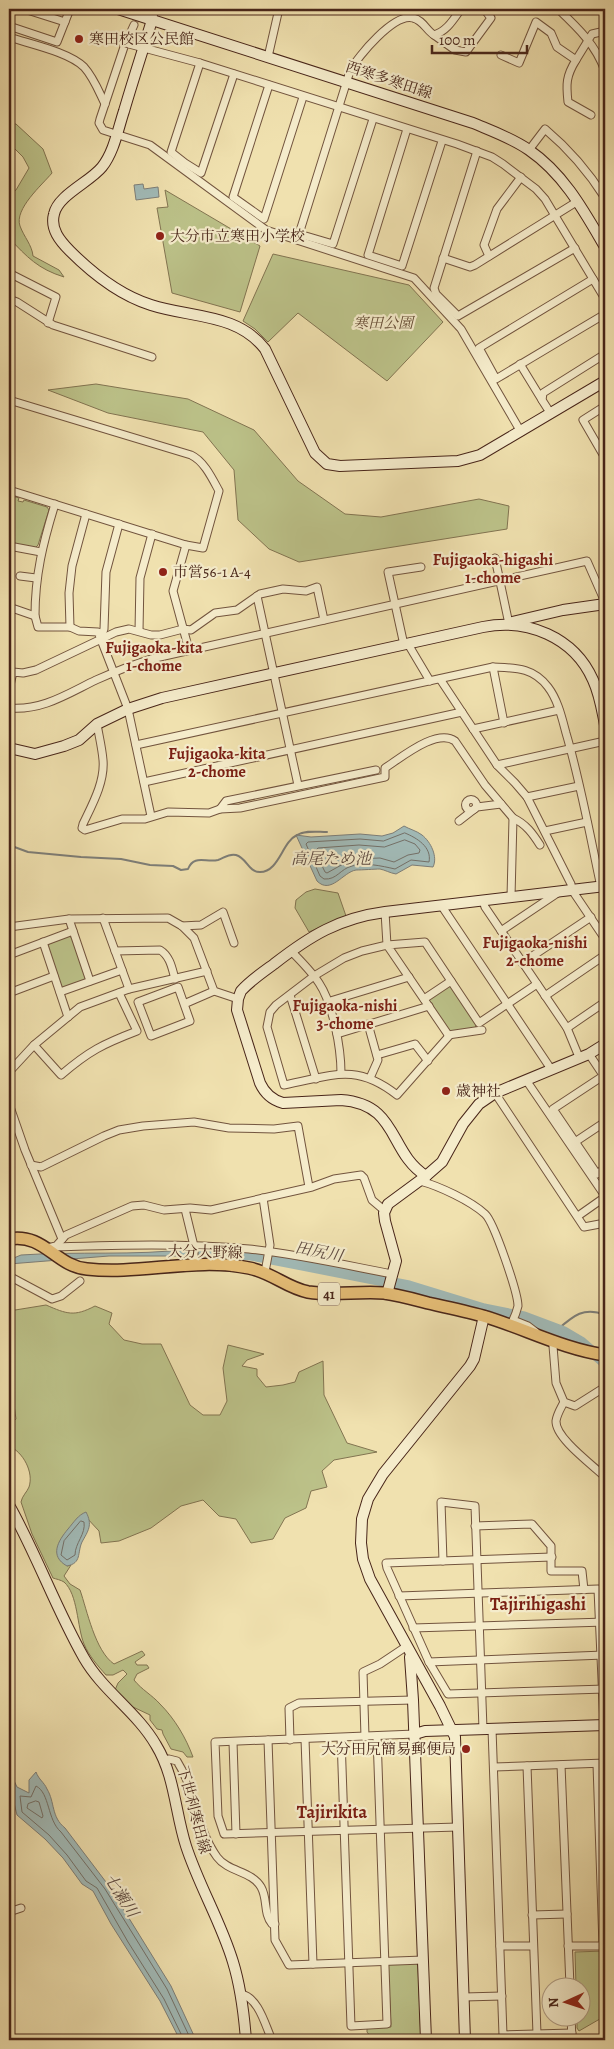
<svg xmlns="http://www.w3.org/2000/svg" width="614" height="2049" viewBox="0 0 614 2049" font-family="Alegreya,'Noto Serif JP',serif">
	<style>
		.green { fill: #bcc289; stroke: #827451 }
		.water { fill: #a1bab7; stroke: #7d7e78 }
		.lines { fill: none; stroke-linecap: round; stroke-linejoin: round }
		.shore { stroke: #747068; stroke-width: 1 }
		.stream { stroke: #7d7e78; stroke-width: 2 }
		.river { stroke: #a1bab7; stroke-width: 11 }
		.street-tunnel { stroke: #cebb91; stroke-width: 7; stroke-dasharray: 7 3.5; stroke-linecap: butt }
		.street-casing { stroke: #72543e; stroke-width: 9 }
		.secondary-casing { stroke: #482519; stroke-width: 12 }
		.primary-casing { stroke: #482519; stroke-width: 14 }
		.street { stroke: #f5eccb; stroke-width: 7 }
		.secondary { stroke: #f5eccb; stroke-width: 10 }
		.primary { stroke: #e8c078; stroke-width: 11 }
		.street-bridge-casing { stroke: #72543e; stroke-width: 9; stroke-linecap: butt }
		.street-bridge { stroke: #f5eccb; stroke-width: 7 }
		.poi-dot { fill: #8f2418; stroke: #f5eccb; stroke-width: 2 }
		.labels { text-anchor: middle; stroke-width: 4.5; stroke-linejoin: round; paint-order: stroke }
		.shield { fill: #f5eccb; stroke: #7c614e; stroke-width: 1 }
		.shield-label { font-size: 14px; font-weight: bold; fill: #482519 }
		.poi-label { font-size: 15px; fill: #482519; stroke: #f5eccb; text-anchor: start }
		.street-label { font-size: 15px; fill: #482519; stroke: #f5eccb }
		.park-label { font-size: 15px; font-style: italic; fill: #654c35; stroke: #f5eccb }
		.neighbourhood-label { font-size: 16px; font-weight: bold; fill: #7a1f14; stroke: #f5eccb }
		.water-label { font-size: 16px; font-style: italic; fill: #5e4a40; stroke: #f5eccb }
		.quarter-label { font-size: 18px; font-weight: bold; fill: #7a1f14; stroke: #f5eccb }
	</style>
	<rect width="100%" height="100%" fill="#f0e1af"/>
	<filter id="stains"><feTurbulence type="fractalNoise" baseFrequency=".004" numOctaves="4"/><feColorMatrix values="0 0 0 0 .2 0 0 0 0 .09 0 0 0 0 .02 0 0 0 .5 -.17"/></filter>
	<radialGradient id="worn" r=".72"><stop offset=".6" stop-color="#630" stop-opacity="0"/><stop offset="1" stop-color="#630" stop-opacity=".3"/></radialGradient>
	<g class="green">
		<path d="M9 123 16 124 43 149 52 173C42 185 14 209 20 226 24 237 32 245 33 256L59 270 64 277C38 269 27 257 9 238V195L16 190 29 168 23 157 9 143Z"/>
		<path d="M165 190 260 246 240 312 172 293 157 208 168 207Z"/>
		<path d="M273 254 409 285 443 322 387 381 298 313 268 342 255 329 243 321Z"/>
		<path d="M96 384 188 399 254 430 298 481 345 514 381 517 479 499 509 506 507 529 299 562 269 549 238 520 234 470 203 432 108 413 48 390Z"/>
		<path d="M9 495 19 498 18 501 23 502 24 500 47 507 49 510 38 545 35 548 9 543Z"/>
		<path d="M315 889 338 893 346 916 309 932 295 908 296 900 306 892Z"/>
		<path d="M69 936 72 938 86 977 85 980 64 988 60 986 47 947 49 944Z"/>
		<path d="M449 984 476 1024 475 1029 450 1032 427 999Z"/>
		<path d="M46 1305C67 1314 74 1317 95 1306L112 1313 109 1324 124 1340 142 1344H161L190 1405 203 1415H220L227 1401 223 1368 228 1345 264 1354 247 1360 242 1366 257 1369V1376L266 1387 283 1385 295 1382 299 1372 323 1361 324 1395 347 1443 377 1452 334 1460 322 1471 327 1487 311 1491 306 1508 285 1518 273 1539 251 1543 236 1519 219 1516 203 1500 181 1506 151 1528 119 1541 101 1543 99 1531 86 1517 67 1566 71 1565 64 1576 70 1584 80 1590C87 1610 95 1651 114 1664L142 1651 145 1655 135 1662 137 1665H147L149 1668 137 1674 134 1680C142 1690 152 1695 160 1704 175 1719 186 1738 193 1757H187L183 1752 171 1749 163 1734 162 1730 157 1729 150 1720V1715L133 1707 115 1690 118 1683 127 1674 123 1670 113 1675H106C98 1666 89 1656 84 1644 77 1627 78 1594 64 1582 61 1580 56 1579 53 1578L32 1534 21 1502C22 1496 27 1492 29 1487 34 1472 23 1452 9 1446V1425L16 1419 11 1384 9 1382V1311Z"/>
		<path d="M605 1951V2016L579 2031 577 2028V2017L582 2016V1986H576L575 1952Z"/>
		<path d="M415 1963 418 1965 421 2040H373L367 2032V2028L391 2027 388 1966 390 1964Z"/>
	</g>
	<g class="water">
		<path d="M143 184 144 189 158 187 159 197 136 200 134 185Z"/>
		<path d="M404 826C409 829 417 831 422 835 431 842 438 857 433 867L412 865 396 874C390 873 385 870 380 869 375 869 362 870 356 870 343 872 331 895 317 881L296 835 311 837 360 834 382 836 393 833Z"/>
		<path d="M190 1249V1255L179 1256H109L9 1264V1260L21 1255C78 1251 134 1256 190 1249Z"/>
		<path d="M86 1512C93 1525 88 1531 82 1542 77 1553 82 1563 67 1566 49 1556 58 1541 68 1529 74 1522 78 1515 86 1512Z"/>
		<path d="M9 1770 17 1787 29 1793V1780L36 1772C39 1780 44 1782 47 1789 55 1802 51 1817 65 1828L109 1886 171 1986 196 2040H180L160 2001 111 1924 93 1891 82 1884 63 1858 45 1839 17 1815C13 1798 9 1788 9 1770Z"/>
	</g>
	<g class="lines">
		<g class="shore">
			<path d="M405 833C417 838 432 847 429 862L411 860 395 869C382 866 364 862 352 866 340 869 337 880 324 879L320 876 306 844 308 842 360 839 383 841Z"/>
			<path d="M405 840 415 844 420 850 419 853 408 855 394 862 380 858 352 859 327 873 325 872 315 851 318 848 359 845 384 847Z"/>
			<path d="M81 1521 84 1522C86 1534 75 1543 75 1555L67 1560 61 1555 64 1541Z"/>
			<path d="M36 1801 39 1802 43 1816 42 1818 27 1808 28 1804Z"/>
			<path d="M184 2040 164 1999 128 1942 97 1888 86 1881 67 1855 49 1835 22 1812 20 1796 31 1797 36 1786C50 1793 47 1820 61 1832L105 1889 167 1989 191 2040"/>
		</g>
		<g class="stream">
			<path d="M9 845 28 852 81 857 121 859 150 865 173 866 181 870 188 869C194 854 206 863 218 860 224 858 229 853 236 855 247 858 248 872 260 872 279 872 282 842 297 835 305 830 317 832 327 832"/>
			<path d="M557 1330C573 1316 584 1306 605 1315"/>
		</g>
		<path class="river" d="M183 1253 205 1251 251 1255 409 1286 484 1309 524 1317 564 1332 581 1342 605 1363"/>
		<path class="street-tunnel" d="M134 25 141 9"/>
		<defs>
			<g id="street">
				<path d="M24 9 65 22"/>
				<path d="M558 9C578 28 596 45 605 71"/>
				<path d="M152 20 155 9"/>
				<path d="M134 25 124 47 100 119 99 123 103 130 150 145 266 230 414 278 461 329 521 432"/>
				<path d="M9 26 57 42 70 9"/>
				<path d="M434 35 455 50 466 52 491 18 484 9"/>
				<path d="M9 37C30 44 69 52 84 67 94 78 99 92 105 104"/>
				<path d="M129 44 200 63 457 144 492 157 503 164 536 189 545 199 605 299"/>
				<path d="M501 55 519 63 536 22 551 33 557 47 576 60 592 34 605 31"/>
				<path d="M268 57 278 13 277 9"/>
				<path d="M576 60C566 76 566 84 568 102L591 115"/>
				<path d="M200 63 171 152 185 163 201 173 234 74"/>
				<path d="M269 85 233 197 264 219 303 97"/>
				<path d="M373 119 333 244 299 234 350 71C358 56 394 13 413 18 423 20 426 30 434 35 447 31 453 20 461 9"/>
				<path d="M407 129 368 255 402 266 442 141"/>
				<path d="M529 150 545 129C570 150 588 171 605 198"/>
				<path d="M477 151 434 288 436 294 458 316 575 248"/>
				<path d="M489 256 484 245 497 209 521 177"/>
				<path d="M443 258 470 267 475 265 578 201"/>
				<path d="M9 273 56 297 48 323"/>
				<path d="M593 279 479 348 496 379 605 314"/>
				<path d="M9 299 17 302 53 325 152 357"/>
				<path d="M520 364 542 400"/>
				<path d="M9 400 191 455C204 461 212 478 219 491L203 548 186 545 9 490"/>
				<path d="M605 406 583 420 605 458"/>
				<path d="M551 414 542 400 543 393 605 354"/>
				<path d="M186 545 173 591 189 650"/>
				<path d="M9 546 41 552"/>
				<path d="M495 558 509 624"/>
				<path d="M20 576 36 578"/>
				<path d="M257 596 298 785"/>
				<path d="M9 607 35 616 38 627H70L79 631 98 632 128 709 151 816"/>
				<path d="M35 616C35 575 43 543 55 504"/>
				<path d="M70 627 69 593 72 566 86 514"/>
				<path d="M139 631 140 578 152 534"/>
				<path d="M100 640 104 629 106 572 119 524"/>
				<path d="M408 644 430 681"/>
				<path d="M404 645 388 572 421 567"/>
				<path d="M493 667 504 723"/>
				<path d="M440 679 497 765 515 783 527 797 571 884 572 890 605 939"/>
				<path d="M9 690 13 672 23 673 36 670 116 632 129 629 151 635H160L183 629 191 630 215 613 237 610 260 594 283 589 306 591 317 587 324 620"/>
				<path d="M9 708C42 711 67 694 96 680 114 672 132 665 151 659L587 561 605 602"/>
				<path d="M97 724C99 736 102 748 103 760 105 782 92 805 83 824L82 828 85 830 122 819H145L168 812 209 813 220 809 226 801 376 770"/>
				<path d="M473 729 559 710"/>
				<path d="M136 745 493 667C515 668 533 667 548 687 558 700 562 718 566 733 581 784 590 836 601 887"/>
				<path d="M497 765 605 741"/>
				<path d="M144 782 462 712"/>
				<path d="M527 797 579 786"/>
				<circle cx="471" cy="805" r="5.5"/>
				<path d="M220 809 240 808 385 777V768C402 757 437 728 455 741L485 785 513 818 511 897"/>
				<path d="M513 818C526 824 533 834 540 845"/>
				<path d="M459 821 477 807 501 804"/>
				<path d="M545 831 587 822"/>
				<path d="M483 901 485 907 567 1028 579 1057"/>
				<path d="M441 905 551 1069"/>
				<path d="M385 912 387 945 449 1036 397 1095C355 1062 332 1076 284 1085L267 1027 270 1012 276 1005 314 976 344 958 362 951 387 945 425 942 479 1023 537 984"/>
				<path d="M103 918 129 989"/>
				<path d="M69 919 90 981"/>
				<path d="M182 926 201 925 223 912 234 943"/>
				<path d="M9 927 69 919 168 918 182 926 194 938 214 991 238 999"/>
				<path d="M501 931 559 892"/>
				<path d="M43 942 68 1017"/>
				<path d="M115 951 160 950C170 956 172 968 175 979"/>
				<path d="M291 951C301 961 311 971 319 983 333 1004 341 1048 341 1073"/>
				<path d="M9 955 73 931"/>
				<path d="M522 963 591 917"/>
				<path d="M60 992 122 970"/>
				<path d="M9 993 54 976"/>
				<path d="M290 995 316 1079"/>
				<path d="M545 996 605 955"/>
				<path d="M424 999 451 981"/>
				<path d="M327 1002 409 977"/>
				<path d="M184 1004 178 987 138 1002 151 1036 190 1021 184 1004 214 991"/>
				<path d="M368 1024 378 1060 370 1078"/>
				<path d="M567 1028 605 1002"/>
				<path d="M337 1034 429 1006"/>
				<path d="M448 1035 482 1030"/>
				<path d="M34 1045 61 1075C89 1051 103 1044 137 1031L119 993"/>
				<path d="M589 1054 605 1078"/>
				<path d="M377 1055 415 1044 428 1061"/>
				<path d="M9 1072 34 1045 80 1007 129 989 207 971"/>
				<path d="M603 1076 553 1109 597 1174 605 1168"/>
				<path d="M526 1080 605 1196"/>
				<path d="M495 1093 584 1227 605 1223"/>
				<path d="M9 1104 25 1150 62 1239"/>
				<path d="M575 1142 605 1122"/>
				<path d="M31 1165 41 1167 104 1136 119 1130 143 1126 194 1122 229 1128 274 1129 298 1126 309 1187"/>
				<path d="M420 1181C439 1186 471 1201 485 1214 494 1222 518 1293 518 1306 517 1310 515 1316 513 1320L528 1326 536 1332"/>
				<path d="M263 1198 270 1245 265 1272"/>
				<path d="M185 1209 194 1246V1265"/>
				<path d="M578 1216 605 1197"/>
				<path d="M55 1247C119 1245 184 1243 249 1249 297 1254 345 1265 392 1274"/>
				<path d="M47 1248 56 1246 66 1235 132 1206 144 1205 164 1210 190 1208 211 1210 312 1187 334 1179 361 1175 364 1178 372 1200 385 1211"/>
				<path d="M9 1276 52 1299 61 1296 80 1281"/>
				<path d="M554 1341 553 1346 556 1383 564 1402 575 1406 605 1387"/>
				<path d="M564 1402C561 1408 557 1414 556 1421 555 1438 594 1466 605 1477"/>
				<path d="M475 1526 532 1524 551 1546V1571H582L584 1590"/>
				<path d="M552 1557 386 1563 387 1568 429 1662 448 1694 605 1689"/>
				<path d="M443 1561 441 1502 475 1506 483 1729"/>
				<path d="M399 1596 598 1589 604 1725"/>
				<path d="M413 1628 605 1622"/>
				<path d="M429 1662 604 1655"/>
				<path d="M492 1729 503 2035 572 2033"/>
				<path d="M415 1734 215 1742 218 1816 224 1834 458 1827"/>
				<path d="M365 1737 363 1672 380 1664 407 1646"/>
				<path d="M341 1738 351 2026 387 2024 377 1736"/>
				<path d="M305 1739 313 1964"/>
				<path d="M268 1740 275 1940 289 1965 423 1960"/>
				<path d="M290 1740 289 1708 299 1703 413 1700"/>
				<path d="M233 1742 236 1834"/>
				<path d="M164 1760 169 1759 177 1761C197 1793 195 1826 217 1857 228 1872 252 1871 261 1887 268 1899 263 1913 272 1924H275"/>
				<path d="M597 1764 603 1946"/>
				<path d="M561 1765 570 1986"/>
				<path d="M527 1766 537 2034"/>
				<path d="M494 1767 605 1763"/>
				<path d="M9 1912 21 1908"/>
				<path d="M532 1915 567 1914"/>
				<path d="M500 1946H533"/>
				<path d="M568 1946H605"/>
				<path d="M241 1994C259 1998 265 2025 272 2040"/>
				<path d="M464 1997 502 1996"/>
				<path d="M571 2016 572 2040"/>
			</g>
			<g id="secondary">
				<path d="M118 9 473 123C492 131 512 138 529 150 564 174 584 211 605 247"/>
				<path d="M152 20C143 50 133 80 124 111 118 129 114 152 102 167 90 182 58 195 54 214 50 229 60 241 70 251 93 274 119 295 151 305 191 318 237 313 265 349L315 453 327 464 340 466 458 461 480 455 605 381"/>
				<path d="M512 622 563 610 605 604"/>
				<path d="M9 748 35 754 64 746 79 740 97 724 128 709 162 698 483 627C527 618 574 637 593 680 600 695 602 710 605 725"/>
				<path d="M426 1176C388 1152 399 1104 341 1100L283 1103C272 1100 265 1094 260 1083L237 1010 238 999 241 991C251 980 263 972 274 964 310 936 339 918 385 912L605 886"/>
				<path d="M387 1294 396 1261 385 1221 384 1213 388 1204 426 1176 442 1162 463 1124 479 1104 495 1093 589 1054 605 1044"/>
				<path d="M9 1505C37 1555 56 1609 84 1658 103 1691 137 1712 156 1745 175 1776 175 1812 186 1846 199 1886 221 1922 233 1962 241 1988 244 2014 246 2040"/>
				<path d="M410 1657 413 1700 426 2040"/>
				<path d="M415 1734 425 1731 605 1725"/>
				<path d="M465 2040 455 1737 440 1706 370 1579 363 1559 361 1543 362 1519 368 1499 383 1474 470 1366 474 1359 484 1316"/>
			</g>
			<path id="primary" d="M9 1239C45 1233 55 1266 87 1269 141 1275 195 1257 249 1268 271 1272 287 1288 308 1292 333 1296 358 1291 384 1293 399 1295 413 1299 428 1303 446 1307 465 1311 483 1316 524 1328 563 1349 605 1355"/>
		</defs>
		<use href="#street" class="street-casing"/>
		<use href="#secondary" class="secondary-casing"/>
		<use href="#primary" class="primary-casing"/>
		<use href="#street" class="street"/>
		<use href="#secondary" class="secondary"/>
		<use href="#primary" class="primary"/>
		<defs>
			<path id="street-bridge" d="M120 41 129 44"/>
		</defs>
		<use href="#street-bridge" class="street-bridge-casing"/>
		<use href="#street-bridge" class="street-bridge"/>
	</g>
	<g class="poi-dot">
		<circle cx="79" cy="39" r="5"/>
		<circle cx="160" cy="236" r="5"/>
		<circle cx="163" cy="572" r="5"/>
		<circle cx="446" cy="1091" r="5"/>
		<circle cx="466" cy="1749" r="5"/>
	</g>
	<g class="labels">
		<rect class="shield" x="318" y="1282.5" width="22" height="23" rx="4"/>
		<g class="shield-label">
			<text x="329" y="1299">41</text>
		</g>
		<g class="poi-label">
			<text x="89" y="44">寒田校区公民館</text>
			<text x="170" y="241">大分市立寒田小学校</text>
			<text x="173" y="577">市営56-1 A-4</text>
			<text x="456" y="1096">歳神社</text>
			<text x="456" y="1754" text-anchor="end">大分田尻簡易郵便局</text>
		</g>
		<g class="street-label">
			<text transform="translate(389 80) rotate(18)" y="5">西寒多寒田線</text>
			<text transform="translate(205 1252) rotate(1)" y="5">大分大野線</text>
			<text transform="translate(194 1810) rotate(75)" y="5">下世利寒田線</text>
		</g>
		<g class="park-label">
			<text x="383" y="328">寒田公園</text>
		</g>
		<g class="neighbourhood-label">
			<text x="493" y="565">Fujigaoka-higashi<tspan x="493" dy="18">1-chome</tspan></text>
			<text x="154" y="653">Fujigaoka-kita<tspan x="154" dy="18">1-chome</tspan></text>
			<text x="217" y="759">Fujigaoka-kita<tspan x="217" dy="18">2-chome</tspan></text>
			<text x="535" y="948">Fujigaoka-nishi<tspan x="535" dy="18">2-chome</tspan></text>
			<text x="345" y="1011">Fujigaoka-nishi<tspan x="345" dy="18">3-chome</tspan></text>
		</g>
		<g class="water-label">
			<text x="331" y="864">高尾ため池</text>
			<text transform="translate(319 1251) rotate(11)" y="6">田尻川</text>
			<text transform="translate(122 1895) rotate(57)" y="6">七瀬川</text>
		</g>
		<g class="quarter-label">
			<text x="538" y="1610">Tajirihigashi</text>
			<text x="332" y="1818">Tajirikita</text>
		</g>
	</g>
	<rect width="614" height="2049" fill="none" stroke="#f0e1af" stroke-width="30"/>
	<rect x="10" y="10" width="594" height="2029" fill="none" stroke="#482519" stroke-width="2.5"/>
	<rect x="15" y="15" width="584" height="2019" fill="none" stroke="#482519"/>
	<g transform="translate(566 2002) rotate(267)"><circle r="24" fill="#f5eccb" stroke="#b09c84"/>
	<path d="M0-4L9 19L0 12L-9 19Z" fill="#8f2418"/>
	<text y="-8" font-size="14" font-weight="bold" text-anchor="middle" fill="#482519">N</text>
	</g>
	<path d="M432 45v8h95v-8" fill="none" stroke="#482519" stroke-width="2.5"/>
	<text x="439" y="45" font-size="15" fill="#482519" stroke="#f5eccb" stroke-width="4" paint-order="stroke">100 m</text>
	<rect width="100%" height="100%" filter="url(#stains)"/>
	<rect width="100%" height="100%" fill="url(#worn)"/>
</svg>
